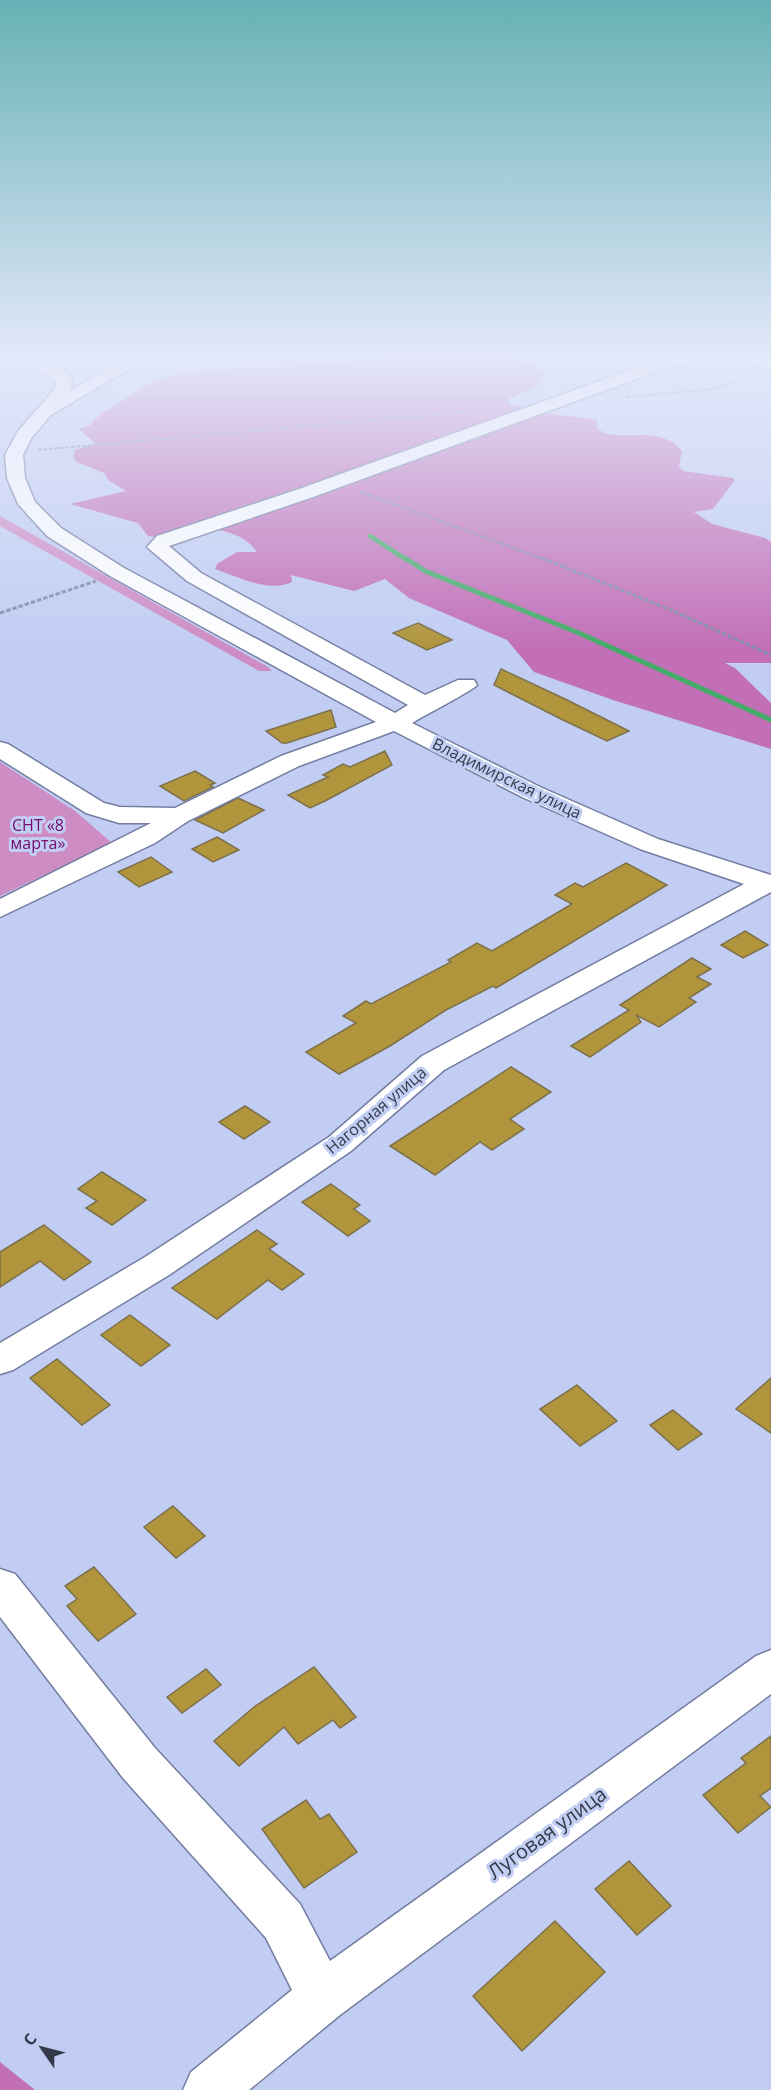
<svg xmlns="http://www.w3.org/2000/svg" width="771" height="2090" viewBox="0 0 771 2090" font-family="'Open Sans',sans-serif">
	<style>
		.green { fill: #ce8cc4 }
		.forest { fill: #c26fb7 }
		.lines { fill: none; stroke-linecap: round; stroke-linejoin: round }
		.stream-far1 { stroke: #44ac68; stroke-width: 4.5 }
		.stream { stroke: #44ac68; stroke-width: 5 }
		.building { fill: #b0953d; stroke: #7d714c; stroke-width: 1.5 }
		.minor-casing { stroke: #737da0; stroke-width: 3 }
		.major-casing { stroke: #737da0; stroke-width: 3 }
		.path-far1 { stroke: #838ca8; stroke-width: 2; stroke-dasharray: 4 1.5; stroke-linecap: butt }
		.path { stroke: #838ca8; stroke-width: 3; stroke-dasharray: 4.5 2; stroke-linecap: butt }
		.minor { fill: #fff; fill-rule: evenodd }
		.major { fill: #fff; fill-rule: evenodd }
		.labels { text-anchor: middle; stroke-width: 6; stroke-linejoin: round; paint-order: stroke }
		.street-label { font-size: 16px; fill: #353a49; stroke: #c1cdf3 }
		.park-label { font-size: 16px; fill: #750b6d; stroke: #c1cdf3 }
		.near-street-label { font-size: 20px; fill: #353a49; stroke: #c1cdf3 }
	</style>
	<rect width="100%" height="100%" fill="#c1cdf3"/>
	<g class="green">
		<path d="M0 516 268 667 272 671H259L0 526Z"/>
		<path d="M0 762 75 811 112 843 0 896Z"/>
	</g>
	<g class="forest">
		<path d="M437 355C463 355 528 351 545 376L538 386 508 399 510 404 542 413 593 419 597 420V428C616 446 657 421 682 451L679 466 683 471 733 478 735 480 713 509 694 512 712 524 765 538 771 542V663H725L735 668 771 703V749L613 700 534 672 507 640 409 598 385 579 354 591 291 575 292 582C270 593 238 577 215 569L217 564 237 552H257C249 539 229 530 213 530 191 530 171 541 148 536L138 523 70 504 126 491 108 480 104 473 77 462 73 457 75 450 96 444 79 429 89 426 102 413 152 382 176 374 246 367 323 366 363 360Z"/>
		<path d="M0 2062 35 2090H0Z"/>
	</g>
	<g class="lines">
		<path class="stream-far1" d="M370 536 407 560"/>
		<path class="stream" d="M405 558 425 571 579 633 771 720"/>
	</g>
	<g class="building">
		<path d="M418 623 452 640 427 650 393 633Z"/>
		<path d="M501 669 565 699 629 731 607 741 561 719 494 685Z"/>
		<path d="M331 710 336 727 287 743H282L266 731Z"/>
		<path d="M385 751 392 765 325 801 310 808 288 795 328 777 323 775 343 764 350 767Z"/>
		<path d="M195 771 215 783 210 785 213 787 184 801 160 786Z"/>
		<path d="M238 798 264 810 223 833 195 820Z"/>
		<path d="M217 837 239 850 213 862 192 849Z"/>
		<path d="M151 857 172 872 139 887 118 872Z"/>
		<path d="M626 863 667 885 496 988 493 986 446 1010 390 1046 339 1074 306 1052 356 1023 343 1016 366 1001 371 1004 451 962 448 960 477 943 492 951 572 904 555 895 575 883 583 887Z"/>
		<path d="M745 931 768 945 743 958 721 945Z"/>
		<path d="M692 958 711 969 697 977 711 984 689 998 696 1002 659 1027 636 1015 641 1022 590 1057 571 1046 629 1010 620 1005Z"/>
		<path d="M511 1067 551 1092 510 1119 524 1129 492 1150 480 1142 435 1175 390 1146Z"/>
		<path d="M245 1106 270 1122 244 1139 219 1122Z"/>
		<path d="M102 1172 146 1200 112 1225 86 1208 97 1201 78 1189Z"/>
		<path d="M331 1184 360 1205 354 1209 370 1221 348 1236 302 1202Z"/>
		<path d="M44 1225 91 1262 64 1280 40 1261 0 1287V1252Z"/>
		<path d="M257 1230 277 1244 269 1249 304 1274 282 1290 268 1280 217 1319 172 1288Z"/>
		<path d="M130 1315 170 1345 141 1366 101 1335Z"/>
		<path d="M57 1359 110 1405 82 1425 30 1378Z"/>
		<path d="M771 1378V1433L736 1409Z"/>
		<path d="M577 1385 617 1421 580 1446 540 1409Z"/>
		<path d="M673 1410 702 1434 678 1450 650 1425Z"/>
		<path d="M173 1506 205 1536 176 1558 144 1527Z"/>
		<path d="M94 1567 136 1614 98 1641 67 1606 77 1599 65 1586Z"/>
		<path d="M314 1667 356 1717 340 1728 333 1720 298 1744 284 1727 239 1766 214 1741 254 1707Z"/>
		<path d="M206 1669 221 1685 182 1713 167 1697Z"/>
		<path d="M771 1736V1788L760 1796 771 1807 738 1833 703 1795 746 1763 741 1758Z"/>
		<path d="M306 1800 320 1819 329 1814 357 1852 304 1888 262 1829Z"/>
		<path d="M629 1861 671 1906 637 1935 595 1889Z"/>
		<path d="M555 1921 605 1972 522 2051 473 1996Z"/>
	</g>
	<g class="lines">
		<defs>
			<g id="minor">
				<path d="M143 355H166L119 375 51 415 32 437 23 455 25 478 35 502 61 528 124 568 395 713 408 705 187 581 147 547 157 536 299 489 664 358 755 355 771 359V369L751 364 672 366 313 497 169 546 201 573 425 695 458 680H474L477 685C474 690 423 716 412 723L540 787 658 839 771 875V892L444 1070 351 1151 169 1275 13 1370 0 1374V1343L145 1257 329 1137 422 1056 744 884 640 849 522 797 394 731 299 766 188 821 155 843 0 917V899L151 823H119L86 813 0 759V742L8 744 104 803 120 807 175 808 281 756 376 722 110 576 47 536 18 504 7 478 5 455 18 431 55 389 56 380 34 369 0 368V358C24 358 56 358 72 379L71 390 107 369Z"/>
				<path d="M0 1569 15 1574 155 1748 300 1904 330 1961 756 1656 771 1650V1694L340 2015 249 2090H183L191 2072 292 1990 266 1938 123 1778 0 1617Z"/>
			</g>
			<path id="major" d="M0 355H36L28 360 0 364Z"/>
		</defs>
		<use href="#minor" class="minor-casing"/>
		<use href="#major" class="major-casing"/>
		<g class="path-far1">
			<path d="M626 397 714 389 748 378"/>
			<path d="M38 450 475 411"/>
			<path d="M361 492 546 560"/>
		</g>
		<g class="path">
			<path d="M542 558 671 610 771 655"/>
			<path d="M0 613 96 581"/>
		</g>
		<use href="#minor" class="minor"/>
		<use href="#major" class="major"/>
	</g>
	<linearGradient id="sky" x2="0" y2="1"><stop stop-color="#66b1b5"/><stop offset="0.55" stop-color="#e3e8fa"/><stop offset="1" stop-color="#e3e8fa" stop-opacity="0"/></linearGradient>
	<rect width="771" height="648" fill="url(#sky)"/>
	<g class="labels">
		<g class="street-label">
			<text transform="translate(507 778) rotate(26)" y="6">Владимирская улица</text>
			<text transform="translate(376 1110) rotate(-40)" y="6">Нагорная улица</text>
		</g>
		<g class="park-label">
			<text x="38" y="831">СНТ «8<tspan x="38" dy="18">марта»</tspan></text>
		</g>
		<g class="near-street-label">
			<text transform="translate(547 1833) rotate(-36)" y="7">Луговая улица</text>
		</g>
	</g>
	<g transform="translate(42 2048) rotate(305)" stroke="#c1cdf3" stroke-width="4.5" paint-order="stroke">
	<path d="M0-4.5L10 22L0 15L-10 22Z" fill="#353a49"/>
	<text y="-9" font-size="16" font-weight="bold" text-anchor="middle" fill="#353a49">С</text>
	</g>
</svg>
